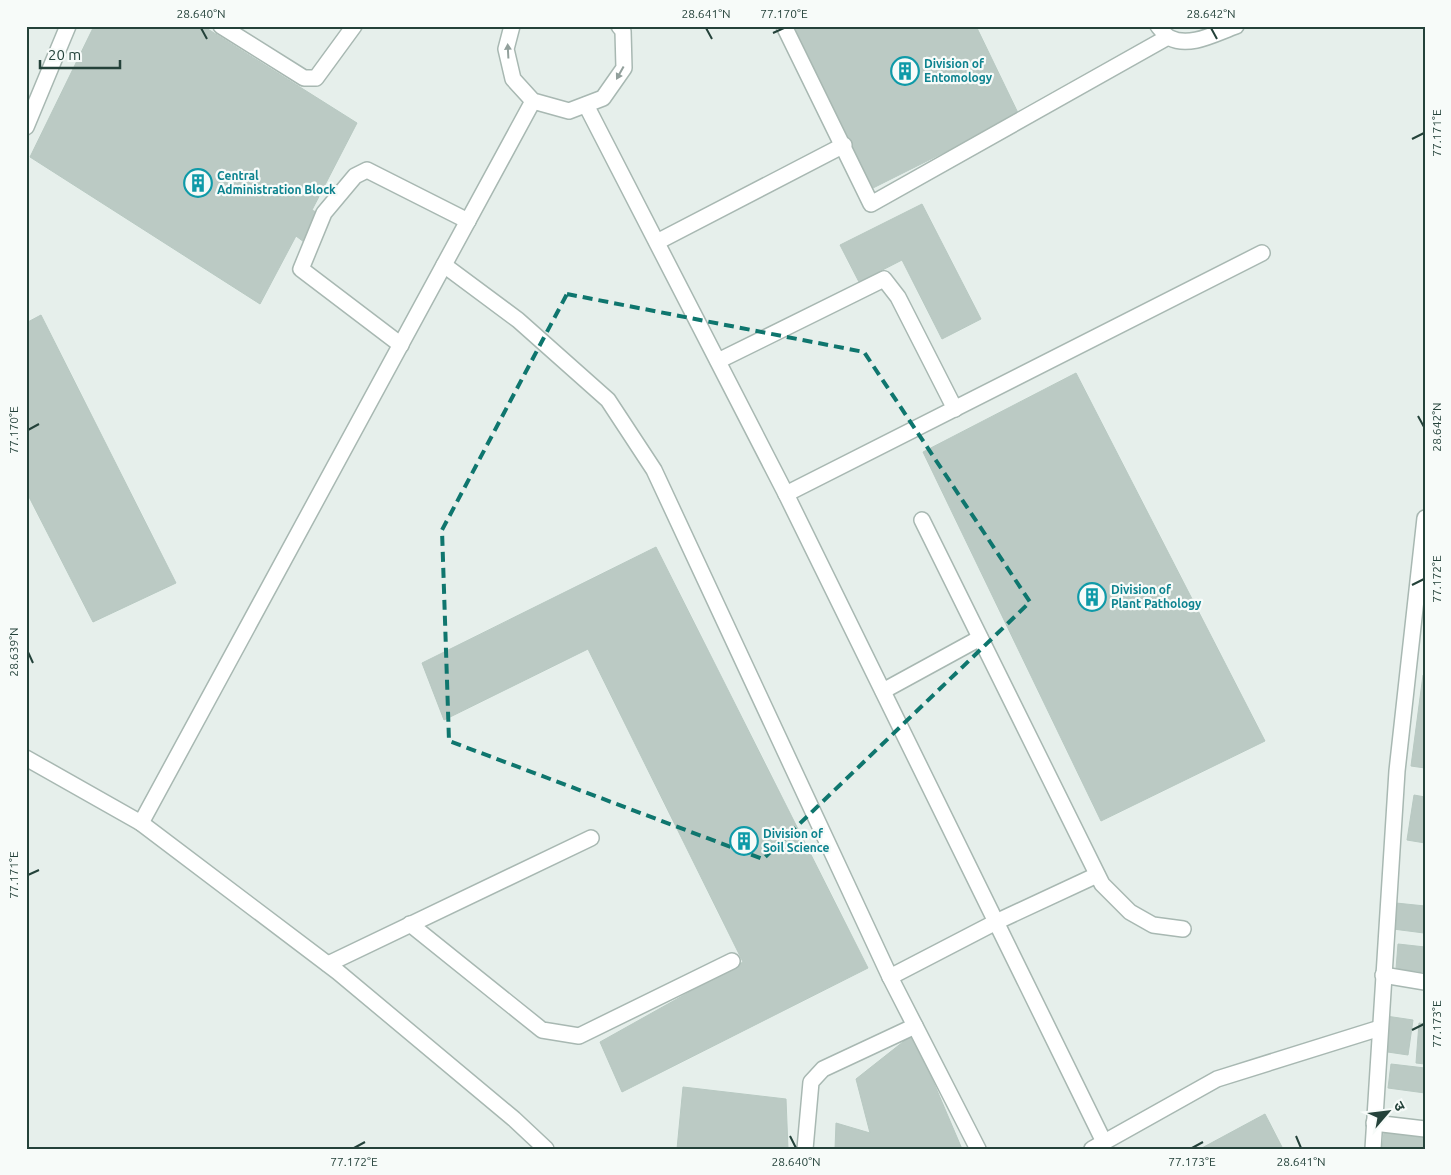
<svg xmlns="http://www.w3.org/2000/svg" width="1451" height="1175" viewBox="0 0 1451 1175" font-family="Ubuntu,'Noto Sans Devanagari',sans-serif">
	<style>
		.building { fill: #bbcac4; stroke: #b8c9c2 }
		.lines { fill: none; stroke-linecap: round; stroke-linejoin: round }
		.minor-casing { stroke: #a8b8b2; stroke-width: 18 }
		.minor { stroke: #fff; stroke-width: 15 }
		.oneway { fill: #92a09c }
		.marked { fill: none; stroke: #0f766e; stroke-width: 4; stroke-dasharray: 10 6; stroke-linejoin: round }
		.ticks { fill: none; stroke: #24423a; stroke-width: 2 }
		.labels { text-anchor: middle; stroke-width: 4.5; stroke-linejoin: round; paint-order: stroke }
		.culture-label { font-size: 12px; font-weight: bold; fill: #0d838f; stroke: #f7fbf9; text-anchor: start }
		.neatline { fill: none; stroke: #24423a; stroke-width: 2 }
		.ticks-label { font-size: 12px; text-anchor: middle; fill: #24423a }
	</style>
	<rect width="100%" height="100%" fill="#e6efeb"/>
	<g class="building">
		<path d="M94 26H203L357 123 312 210 318 213 304 242 296 236 260 304 30 157Z"/>
		<path d="M790 26H976L1019 115 869 190Z"/>
		<path d="M922 204 981 319 942 339 902 260 859 282 840 245Z"/>
		<path d="M41 315 176 583 93 622 26 491V323Z"/>
		<path d="M1076 373 1265 741 1101 821 923 452Z"/>
		<path d="M656 547 868 968 622 1092 600 1042 743 962 588 649 444 720 422 663Z"/>
		<path d="M1423 675H1425V768L1411 766Z"/>
		<path d="M1414 795 1425 797V843L1407 840Z"/>
		<path d="M1396 903 1425 906 1424 933 1393 929Z"/>
		<path d="M1398 944 1425 947V972L1396 969Z"/>
		<path d="M1386 1016 1413 1020 1408 1055 1381 1051Z"/>
		<path d="M1419 1023 1425 1024V1064L1416 1063Z"/>
		<path d="M913 1034 962 1149H835L836 1123 870 1133 856 1079Z"/>
		<path d="M1391 1064 1425 1068V1093L1388 1088Z"/>
		<path d="M683 1087 786 1099 788 1149H677Z"/>
		<path d="M1265 1114 1283 1149H1200Z"/>
		<path d="M1384 1132 1425 1137V1149H1382Z"/>
	</g>
	<g class="lines">
		<defs>
			<g id="minor">
				<path d="M221 26 304 78H316L354 26"/>
				<path d="M512 26 506 49 513 79 533 101 569 111 603 98 624 68 623 31 619 26"/>
				<path d="M784 26 871 204 1168 37"/>
				<path d="M1158 26C1162 30 1165 36 1170 38 1190 48 1216 33 1236 26"/>
				<path d="M586 105 786 494 1104 1142"/>
				<path d="M26 127 68 26"/>
				<path d="M657 242 844 145"/>
				<path d="M444 265 518 320 608 400 654 470 890 977 978 1149"/>
				<path d="M401 345 301 269 324 213 355 176 367 170 468 221"/>
				<path d="M718 361 884 279 898 297 955 409"/>
				<path d="M786 494 1262 253"/>
				<path d="M922 520 1102 884 1130 912 1153 925 1183 929"/>
				<path d="M883 691 980 638"/>
				<path d="M26 758 141 823 338 972 514 1119 546 1149"/>
				<path d="M141 823 533 101"/>
				<path d="M410 924 542 1030 579 1036 732 961"/>
				<path d="M328 964 591 838"/>
				<path d="M1383 975 1425 982"/>
				<path d="M890 977 996 922 1097 875"/>
				<path d="M1374 1123 1425 1129"/>
				<path d="M805 1149 811 1082 823 1069 915 1026"/>
				<path d="M1092 1149 1217 1079 1380 1028"/>
				<path d="M1373 1149 1397 771 1425 518"/>
			</g>
		</defs>
		<use href="#minor" class="minor-casing"/>
		<use href="#minor" class="minor"/>
	</g>
	<defs><path id="oneway-solid" d="M-6-.8H1V-3.2L6.5 0L1 3.2V.8H-6Z" transform="scale(1.25)"/></defs>
	<g class="oneway">
		<use href="#oneway-solid" transform="translate(508 51) rotate(-93)"/>
		<use href="#oneway-solid" transform="translate(620 73) rotate(119)"/>
	</g>
	<path class="marked" d="M567 294 864 352 1030 602 763 859 449 741 442 530Z"/>
	<path class="ticks" d="M201 28 207 39M706 28 712 39M1211 28 1217 39M773 33 784 28M1412 139 1424 133M1418 416 1424 427M28 430 39 424M1412 585 1424 579M28 652 33 663M28 875 39 870M1412 1030 1424 1024M790 1136 796 1148M1296 1136 1301 1148M354 1148 365 1142M1192 1148 1203 1142"/>
	<defs>
		<symbol id="building-ring" viewBox="-11 -11 22 22"><circle r="9.5" fill="#f7fbf9" stroke="#0f9aa8" stroke-width="1.5"/><path d="M-4-6H4V6H1V3H-1V6H-4ZM-2.5-4.3h1.7v1.8h-1.7ZM.8-4.3h1.7v1.8H.8ZM-2.5-1h1.7V.8h-1.7ZM.8-1h1.7V.8H.8Z" fill="#0f9aa8"/></symbol>
	</defs>
	<g fill-rule="evenodd">
		<use href="#building-ring" x="889" y="55" width="32" height="32"/>
		<use href="#building-ring" x="182" y="167" width="32" height="32"/>
		<use href="#building-ring" x="1076" y="581" width="32" height="32"/>
		<use href="#building-ring" x="728" y="825" width="32" height="32"/>
	</g>
	<g class="labels">
		<g class="culture-label">
			<text x="924" y="68">Division of<tspan x="924" dy="14">Entomology</tspan></text>
			<text x="217" y="180">Central<tspan x="217" dy="14">Administration Block</tspan></text>
			<text x="1111" y="594">Division of<tspan x="1111" dy="14">Plant Pathology</tspan></text>
			<text x="763" y="838">Division of<tspan x="763" dy="14">Soil Science</tspan></text>
		</g>
	</g>
	<rect width="1451" height="1175" fill="none" stroke="#f7fbf9" stroke-width="55"/>
	<g transform="translate(1388 1112) rotate(62)" stroke="#f7fbf9" stroke-width="4" paint-order="stroke">
	<path d="M0-4L9 19L0 12L-9 19Z" fill="#24423a"/>
	<text y="-8" font-size="14" font-weight="bold" text-anchor="middle" fill="#24423a">उ</text>
	</g>
	<path d="M40 60v8h80v-8" fill="none" stroke="#24423a" stroke-width="2.5"/>
	<text x="48" y="60" font-size="15" fill="#24423a" stroke="#f7fbf9" stroke-width="4" paint-order="stroke">20 m</text>
	<rect x="28" y="28" width="1396" height="1120" class="neatline"/>
	<g class="ticks-label">
		<text x="201" y="18">28.640°N</text>
		<text x="706" y="18">28.641°N</text>
		<text x="784" y="18">77.170°E</text>
		<text x="1211" y="18">28.642°N</text>
		<text transform="translate(1437 133) rotate(-90)" y="4">77.171°E</text>
		<text transform="translate(1437 427) rotate(-90)" y="4">28.642°N</text>
		<text transform="translate(14 430) rotate(-90)" y="4">77.170°E</text>
		<text transform="translate(1437 579) rotate(-90)" y="4">77.172°E</text>
		<text transform="translate(14 652) rotate(-90)" y="4">28.639°N</text>
		<text transform="translate(14 875) rotate(-90)" y="4">77.171°E</text>
		<text transform="translate(1437 1024) rotate(-90)" y="4">77.173°E</text>
		<text x="354" y="1166">77.172°E</text>
		<text x="796" y="1166">28.640°N</text>
		<text x="1192" y="1166">77.173°E</text>
		<text x="1301" y="1166">28.641°N</text>
	</g>
</svg>
